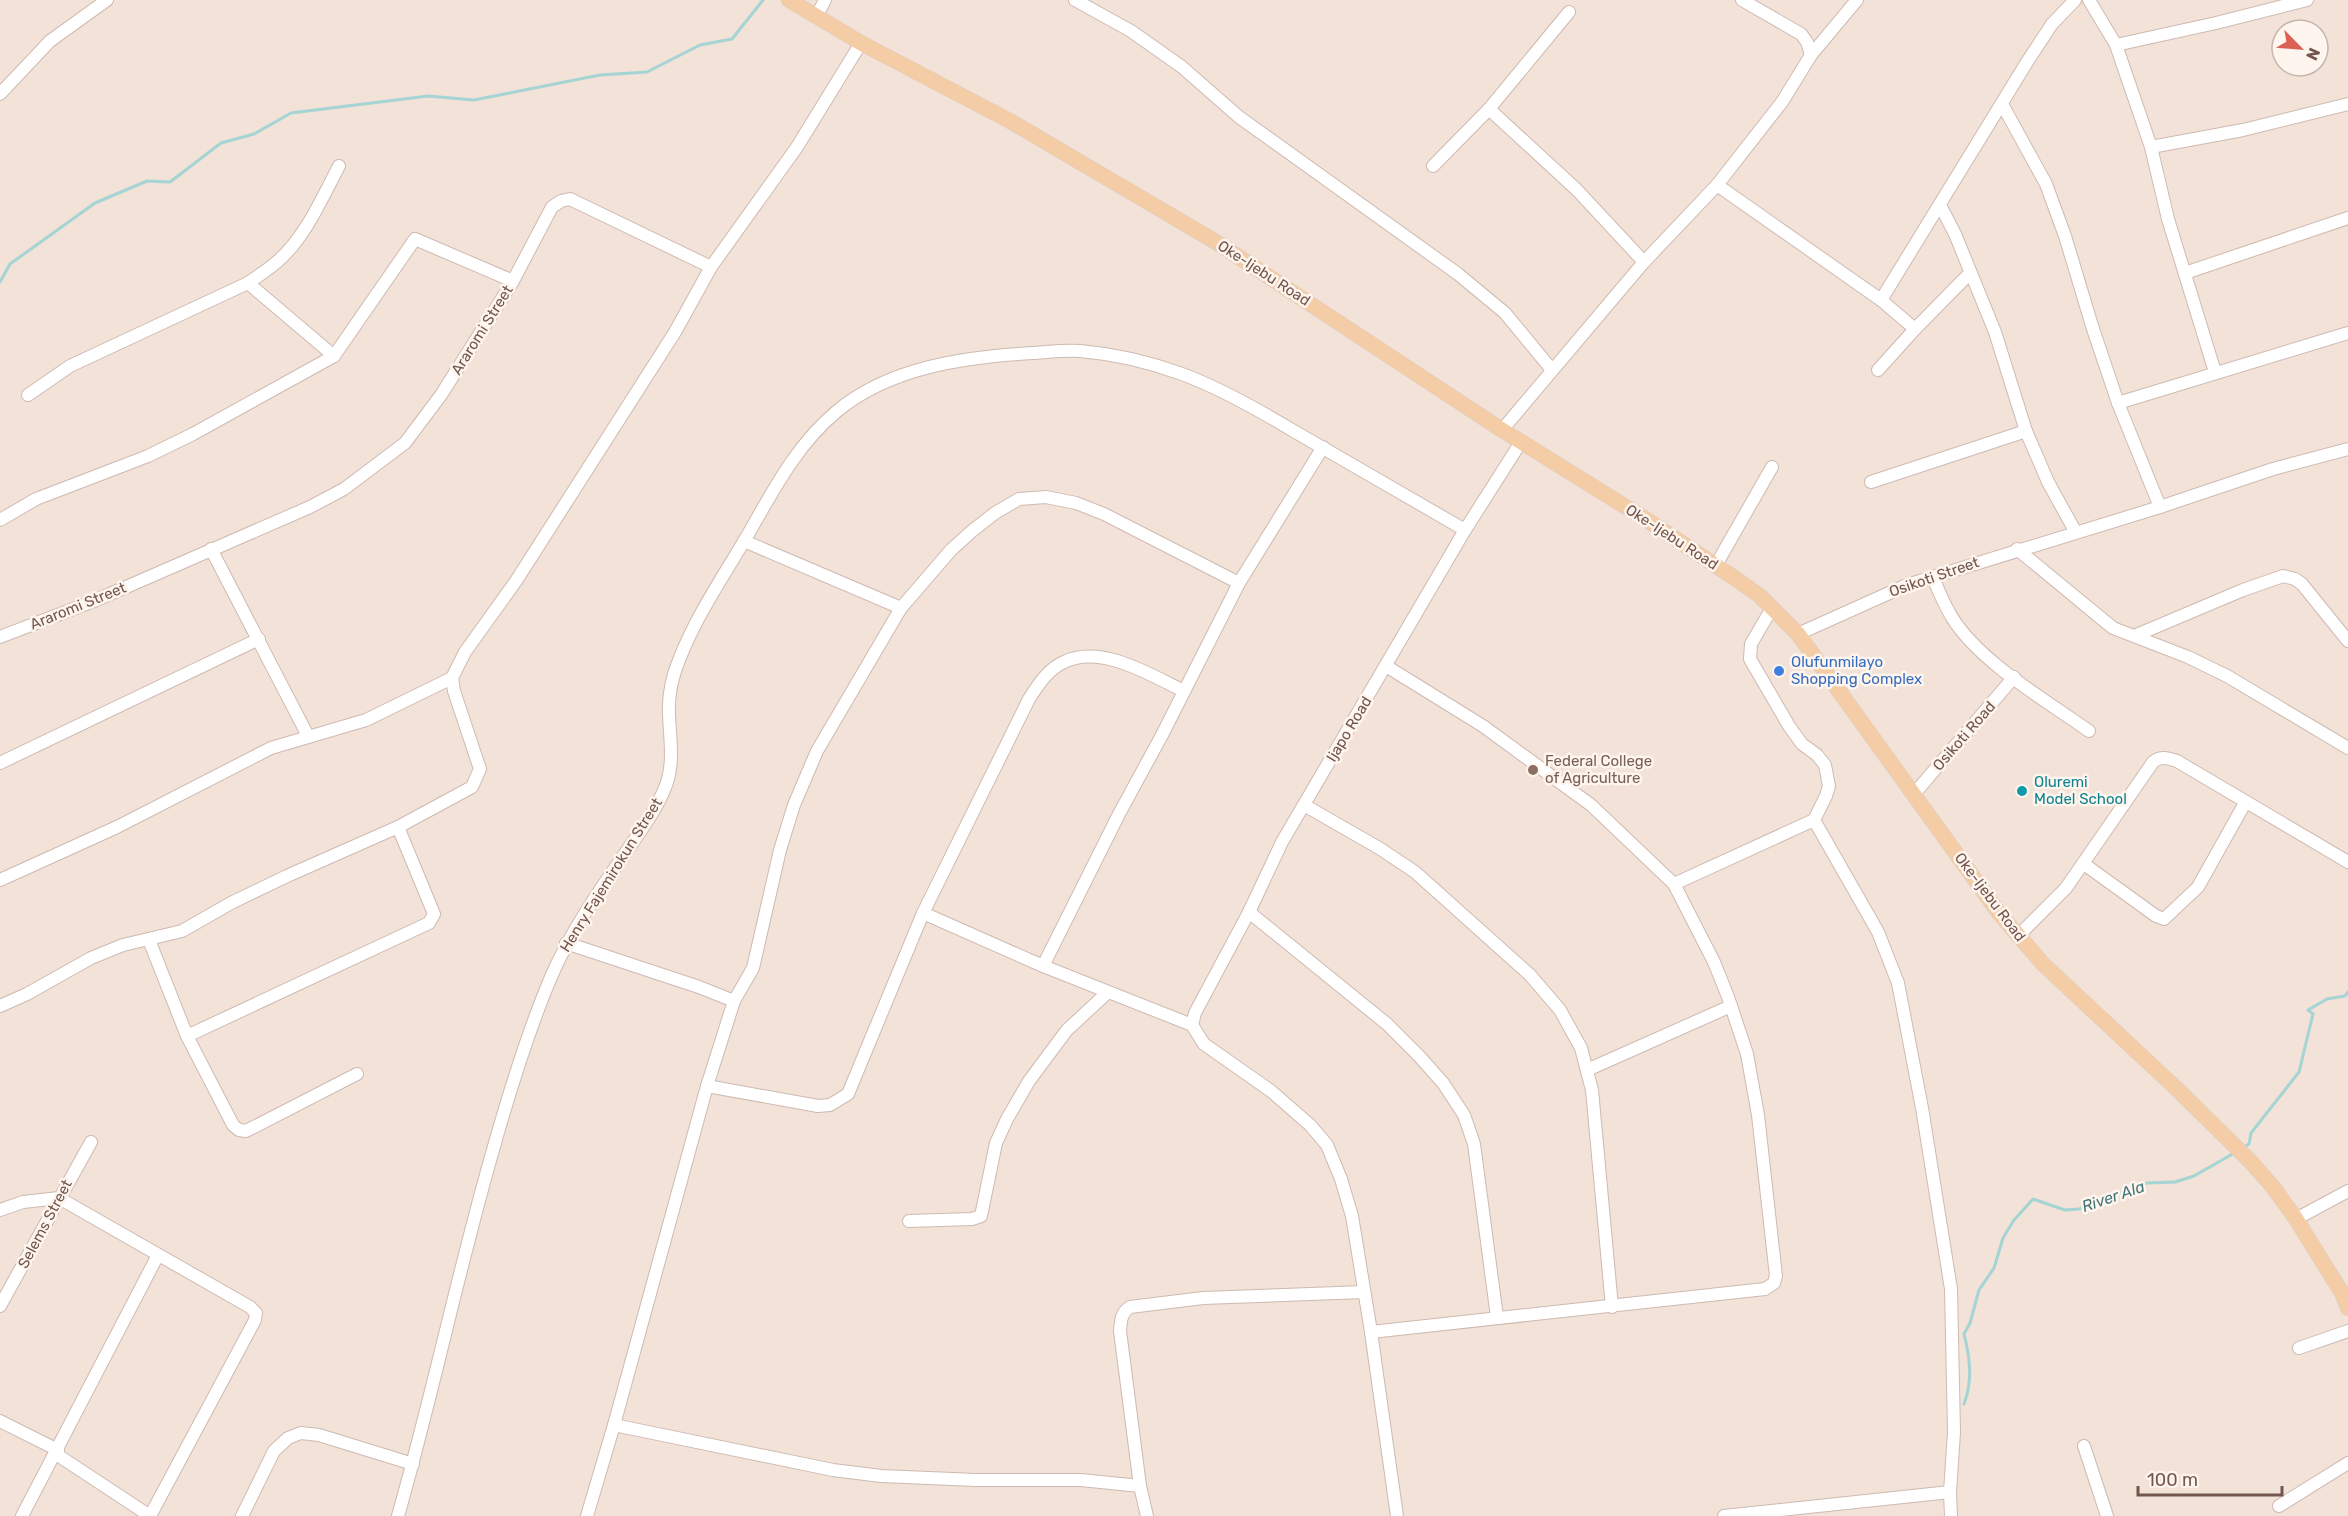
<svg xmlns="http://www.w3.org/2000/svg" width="2348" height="1516" viewBox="0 0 2348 1516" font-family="Rubik,sans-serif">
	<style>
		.residential { fill: #f2e2d7; fill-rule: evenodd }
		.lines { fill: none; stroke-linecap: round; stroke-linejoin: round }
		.stream { stroke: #a5d4d4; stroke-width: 3 }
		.minor-casing { stroke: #cebab2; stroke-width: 14 }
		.major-casing { stroke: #d8d0cd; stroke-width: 16 }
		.minor { stroke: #fff; stroke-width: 12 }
		.major { stroke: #f4cca6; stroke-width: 15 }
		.shop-dot { fill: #3f7fe0; stroke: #fef5ee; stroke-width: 2 }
		.education-dot { fill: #8d6e63; stroke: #fef5ee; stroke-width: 2 }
		.culture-dot { fill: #0f9aa8; stroke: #fef5ee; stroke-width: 2 }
		.labels { text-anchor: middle; stroke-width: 5; stroke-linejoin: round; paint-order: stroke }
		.street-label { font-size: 15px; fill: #73564e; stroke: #fef5ee }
		.shop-label { font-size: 15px; fill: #366cbe; stroke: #fef5ee; text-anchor: start }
		.education-label { font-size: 15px; fill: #785e54; stroke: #fef5ee; text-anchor: start }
		.culture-label { font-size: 15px; fill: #0d838f; stroke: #fef5ee; text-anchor: start }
		.water-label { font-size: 16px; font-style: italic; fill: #427677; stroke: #fef5ee }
	</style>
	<rect width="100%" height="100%" fill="#fbf1e8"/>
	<path class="residential" d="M0 0H2348V1516H0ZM2282 30H2318V66H2282Z"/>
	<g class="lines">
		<g class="stream">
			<path d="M0 282 10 264 95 203 147 181 170 182 221 143 254 134 291 113 428 96 474 100 600 75 647 72 700 45 732 39 763 0"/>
			<path d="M2244 1147 2249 1144 2251 1133 2299 1072 2313 1014 2308 1010 2327 999 2345 996 2348 992"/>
			<path d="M1964 1404C1973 1380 1970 1358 1964 1334L1970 1323 1979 1290 1994 1268 2003 1238 2014 1220 2033 1199 2065 1210 2079 1209 2147 1183 2175 1182 2194 1176 2236 1152"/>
		</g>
		<defs>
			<g id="minor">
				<path d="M1075 0 1131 31 1182 67 1239 117 1458 274 1505 313 1552 370"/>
				<path d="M1742 0 1801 34 1807 42 1811 55"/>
				<path d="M2089 0 2116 45 2151 147 2168 219 2215 372"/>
				<path d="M817 15 825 0"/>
				<path d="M2116 45 2216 23 2307 0"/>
				<path d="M0 94 50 41 107 0"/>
				<path d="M1489 109 1569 12"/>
				<path d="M2151 147 2243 130 2348 104"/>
				<path d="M1433 166 1489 109 1577 190 1644 262"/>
				<path d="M1717 185 1881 300 1915 329"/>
				<path d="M1940 205 1955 234 1995 332 2026 431 2048 482 2075 531"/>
				<path d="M2185 273 2348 218"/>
				<path d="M248 283C258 276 269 269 278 261 306 236 322 198 339 166"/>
				<path d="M1881 300 2027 62 2052 24 2075 0"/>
				<path d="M1878 370 1915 329 1970 273"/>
				<path d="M28 395 70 366 248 283 334 356"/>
				<path d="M2118 403 2348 333"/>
				<path d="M1502 430 1644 262 1717 185 1782 102 1811 55 1857 0"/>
				<path d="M1871 482 2026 431"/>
				<path d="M2160 507 2273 469 2348 449"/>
				<path d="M0 520 36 499 148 456 193 434 334 356 415 239 513 281"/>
				<path d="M744 541 901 608"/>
				<path d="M211 549 308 736"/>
				<path d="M2017 549 2113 628 2188 657 2227 676 2348 748"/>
				<path d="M1716 565 1772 467"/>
				<path d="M1933 578C1939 591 1945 607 1953 619 1981 663 2047 701 2089 731"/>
				<path d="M1798 634 1907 585 2160 507 2118 403 2093 329 2065 236 2046 184 2002 104"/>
				<path d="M2134 636 2243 590 2283 576 2295 579 2302 584 2348 641"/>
				<path d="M0 637 94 601 310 507 344 489 405 443 441 395 513 281 552 207 561 201 570 199 711 267"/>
				<path d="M0 763 259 639"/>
				<path d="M1914 794 2014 677"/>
				<path d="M1304 805 1379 848 1415 872 1530 975 1560 1010 1581 1048 1592 1090 1612 1307"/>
				<path d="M1814 820 1878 932 1898 983 1922 1108 1951 1289 1954 1432 1950 1492 1951 1516"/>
				<path d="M2084 864 2156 916 2164 919 2198 887 2245 803"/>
				<path d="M0 880 117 827 271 748 366 720 452 678"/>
				<path d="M1674 884 1814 820 1826 796 1829 786 1825 765 1817 755 1802 744 1789 726 1750 659 1751 644 1772 608"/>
				<path d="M1249 912 1387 1024 1419 1056 1443 1083 1464 1115 1474 1144 1497 1317"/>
				<path d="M923 913 1043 966 1119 814 1162 735 1239 583 1323 447"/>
				<path d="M2018 936 2066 888 2153 762C2161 756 2167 758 2177 761L2348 862"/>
				<path d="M149 940 187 1036 429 923 434 914 398 827"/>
				<path d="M566 943 699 987 734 1001 707 1086 614 1425"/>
				<path d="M1043 966 1192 1025 1204 1044 1271 1091 1310 1125 1327 1145 1341 1179 1352 1216 1371 1332 1397 1516"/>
				<path d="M734 1001 753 968 780 850 794 805 817 751 901 608 951 550 972 531 995 513 1019 499 1046 497 1076 503 1104 514 1239 583"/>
				<path d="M0 1006 27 994 91 958 123 945 182 931 231 903 287 876 398 827 472 787 480 769 454 691 452 678 465 652 516 581 675 332 711 267 797 147 861 43"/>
				<path d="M1192 1025 1195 1013 1249 912 1282 842 1465 530 1521 442"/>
				<path d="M187 1036 233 1125 239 1130 246 1131 357 1074"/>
				<path d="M1587 1070 1731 1006"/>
				<path d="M707 1086 818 1106 830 1105 848 1094 923 913 1029 699C1038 685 1048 669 1064 662 1102 644 1150 675 1184 691"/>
				<path d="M0 1210 23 1202 59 1198 250 1307 256 1313 255 1320 150 1516 56 1454"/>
				<path d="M2296 1219 2348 1191"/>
				<path d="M909 1221 972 1219 981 1216 996 1143 1007 1119 1029 1081 1067 1030 1107 993"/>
				<path d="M0 1306 91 1142"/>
				<path d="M1371 1332 1765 1289 1774 1283 1776 1276 1758 1115 1747 1054 1728 997 1714 962 1674 884 1591 805 1483 726 1386 666"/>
				<path d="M2299 1348 2348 1331"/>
				<path d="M0 1421 58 1450"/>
				<path d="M2084 1446 2107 1516"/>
				<path d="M2279 1506 2348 1463"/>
				<path d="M22 1516 158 1255"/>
				<path d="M242 1516 274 1451 288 1438 301 1433 319 1435 413 1464"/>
				<path d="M398 1516C432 1397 457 1276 491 1157 508 1096 526 1036 551 977 570 933 597 894 624 855 638 834 654 814 664 790 675 766 670 741 669 715 668 696 672 677 679 660 695 619 720 581 743 543 770 497 794 447 836 412 889 367 965 357 1033 353 1048 352 1065 350 1080 351 1115 354 1149 362 1182 374 1220 388 1257 409 1292 430 1350 463 1407 497 1465 530"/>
				<path d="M587 1516 614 1425 833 1470 881 1476 976 1480H1081L1140 1486"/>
				<path d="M1147 1516 1140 1486 1120 1331C1121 1320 1121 1313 1130 1307L1203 1298 1364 1292"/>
				<path d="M1724 1516 1950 1492"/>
			</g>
			<path id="major" d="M789 0 861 43 1010 121 1216 242 1502 430 1647 520 1736 579 1760 596 1798 634 1999 913 2043 964 2178 1090 2250 1161 2273 1187 2296 1219 2342 1293 2348 1308"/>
		</defs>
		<use href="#minor" class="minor-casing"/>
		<use href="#major" class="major-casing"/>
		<use href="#minor" class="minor"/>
		<use href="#major" class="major"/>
	</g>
	<circle class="shop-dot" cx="1779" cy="671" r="6"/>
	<circle class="education-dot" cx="1533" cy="770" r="6"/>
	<circle class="culture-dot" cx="2022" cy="791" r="6"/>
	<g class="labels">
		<g class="street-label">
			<text transform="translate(1264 273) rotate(33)" y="5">Oke-Ijebu Road</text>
			<text transform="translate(482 330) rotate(-58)" y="5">Araromi Street</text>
			<text transform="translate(1672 537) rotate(33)" y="5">Oke-Ijebu Road</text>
			<text transform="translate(1934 577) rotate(-19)" y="5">Osikoti Street</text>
			<text transform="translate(78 606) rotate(-22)" y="5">Araromi Street</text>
			<text transform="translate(1349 729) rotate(-59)" y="5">Ijapo Road</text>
			<text transform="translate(1964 736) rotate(-49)" y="5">Osikoti Road</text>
			<text transform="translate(611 875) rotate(-58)" y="5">Henry Fajemirokun Street</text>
			<text transform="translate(1990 897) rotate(53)" y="5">Oke-Ijebu Road</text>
			<text transform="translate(45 1224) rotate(-62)" y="5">Selems Street</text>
		</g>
		<g class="shop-label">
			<text x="1791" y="667">Olufunmilayo<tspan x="1791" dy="17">Shopping Complex</tspan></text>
		</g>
		<g class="education-label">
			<text x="1545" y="766">Federal College<tspan x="1545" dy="17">of Agriculture</tspan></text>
		</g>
		<g class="culture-label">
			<text x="2034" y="787">Oluremi<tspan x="2034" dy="17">Model School</tspan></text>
		</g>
		<g class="water-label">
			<text transform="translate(2113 1196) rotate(-19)" y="6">River Ala</text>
		</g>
	</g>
	<g transform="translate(2300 48) rotate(115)"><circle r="28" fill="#fef5ee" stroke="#c6b5ae" stroke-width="1.5"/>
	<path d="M0-4.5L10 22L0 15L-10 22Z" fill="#db6157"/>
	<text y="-9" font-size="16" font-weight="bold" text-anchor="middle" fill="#73564e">N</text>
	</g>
	<path d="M2138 1486v9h144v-9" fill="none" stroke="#73564e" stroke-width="3"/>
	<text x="2147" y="1486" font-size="18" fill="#73564e" stroke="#fef5ee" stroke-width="4.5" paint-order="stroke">100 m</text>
</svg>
